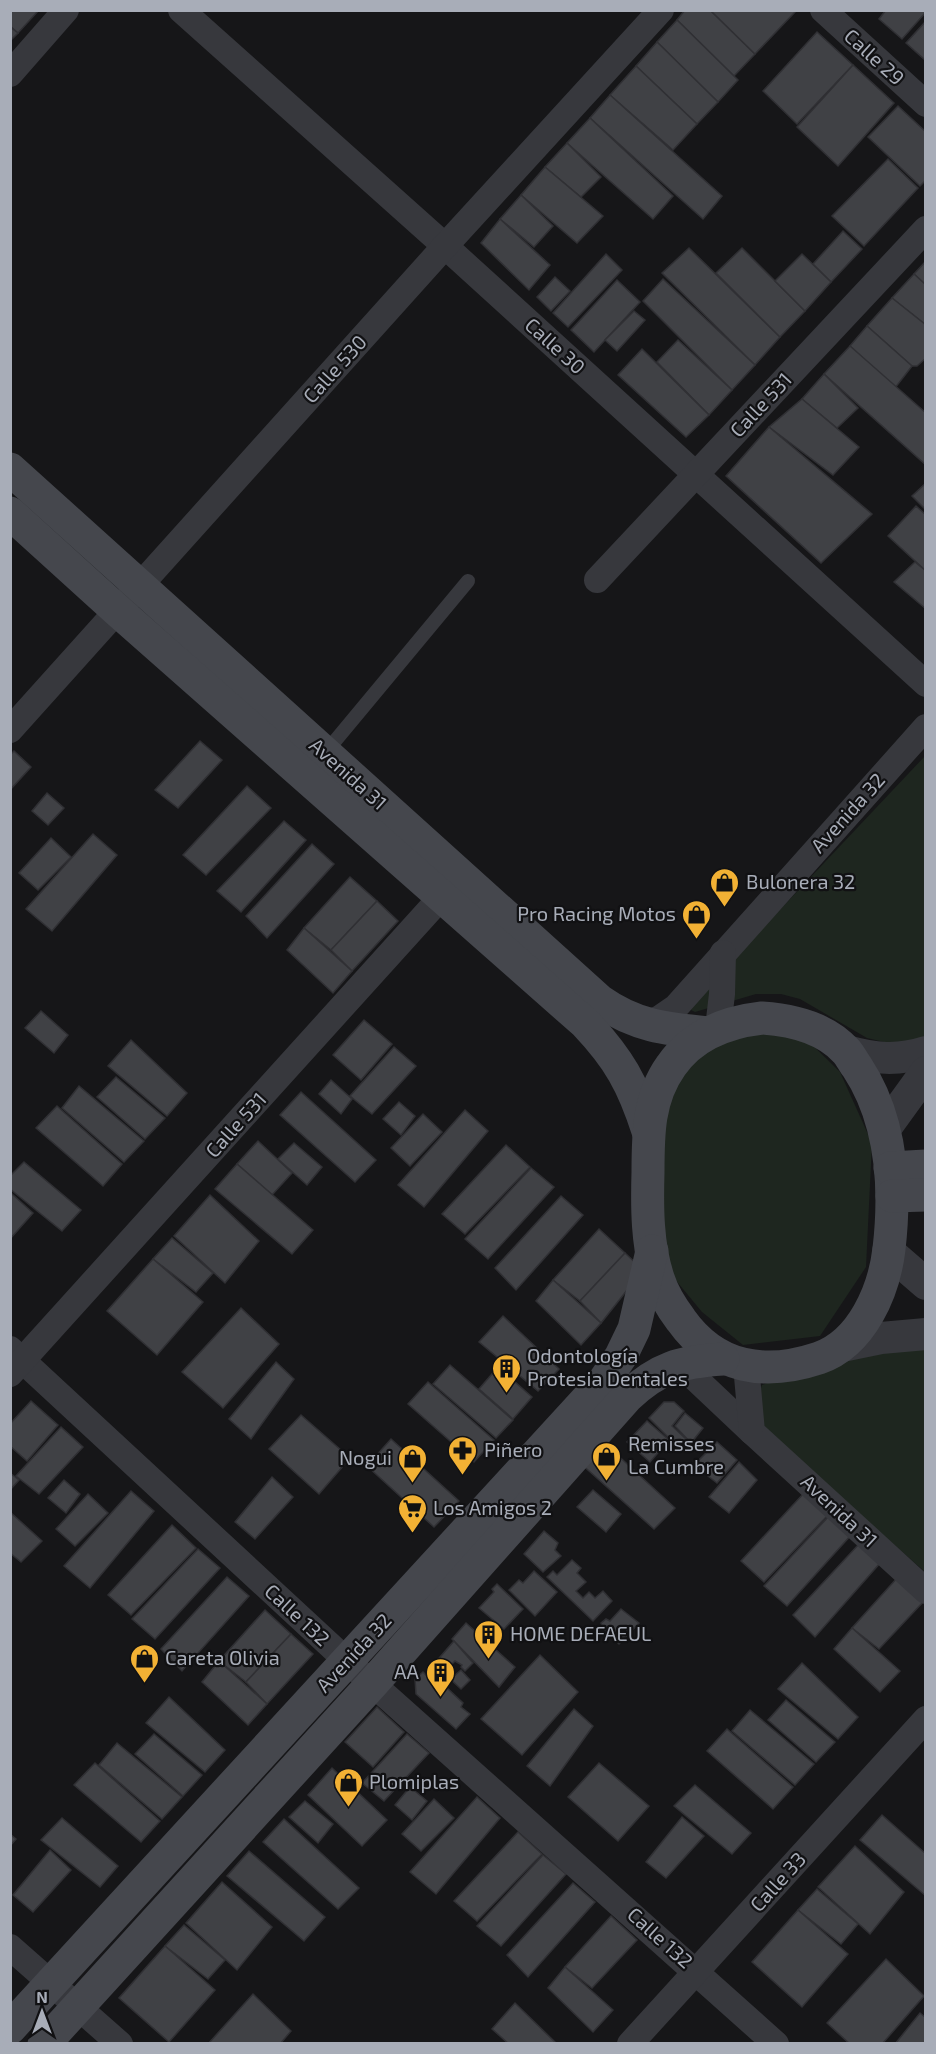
<svg xmlns="http://www.w3.org/2000/svg" width="936" height="2054" viewBox="0 0 936 2054" font-family="'Exo 2',sans-serif">
	<style>
		.green { fill: #1e261f }
		.building { fill: #404145; stroke: #303034; stroke-width: 1.5 }
		.lines { fill: none; stroke-linecap: round; stroke-linejoin: round }
		.service { stroke: #37383d; stroke-width: 14 }
		.minor { stroke: #37383d; stroke-width: 26 }
		.tertiary { stroke: #37383d; stroke-width: 32 }
		.secondary { stroke: #45474d; stroke-width: 33 }
		.labels { text-anchor: middle; stroke-width: 4.5; stroke-linejoin: round; paint-order: stroke }
		.street-label { font-size: 20px; fill: #a8adb8; stroke: #111113 }
		.poi-label { font-size: 20px; fill: #a8adb8; stroke: #111113; text-anchor: start }
	</style>
	<rect width="100%" height="100%" fill="#161618"/>
	<g class="green">
		<path d="M925 756V1038L918 1042 888 1043 867 1038 800 999 781 994H756L695 1012 691 1010 692 1003Z"/>
		<path d="M796 1029 840 1072 872 1143 866 1267 820 1336 743 1345 702 1312 664 1266 652 1167 670 1098 700 1038Z"/>
		<path d="M888 1338H925V1572L756 1423 755 1405 762 1385Z"/>
	</g>
	<g class="building">
		<path d="M10 10H39L18 33 10 26Z"/>
		<path d="M685 10H710L755 54 734 76 677 20Z"/>
		<path d="M710 10H793L795 12 755 54Z"/>
		<path d="M886 10H926V12L902 39 879 19Z"/>
		<path d="M677 20 738 80 718 102 657 42Z"/>
		<path d="M926 21V58L924 59 906 43Z"/>
		<path d="M10 27 18 33 10 41Z"/>
		<path d="M817 32 853 65 797 124 763 91Z"/>
		<path d="M657 42 718 102 697 124 636 66Z"/>
		<path d="M853 65 894 103 838 166 797 127Z"/>
		<path d="M636 66 697 124 673 150 610 95Z"/>
		<path d="M610 95 722 196 703 219 590 118Z"/>
		<path d="M898 106 926 132V180L920 186 868 137Z"/>
		<path d="M590 118 673 196 653 219 567 143Z"/>
		<path d="M567 143 601 177 581 197 545 167Z"/>
		<path d="M888 159 918 188 864 246 832 216Z"/>
		<path d="M545 167 603 216 577 243 521 195Z"/>
		<path d="M521 195 553 226 534 247 500 219Z"/>
		<path d="M500 219 550 265 529 290 481 243Z"/>
		<path d="M843 231 862 249 831 282 813 264Z"/>
		<path d="M689 248 780 337 755 365 662 273Z"/>
		<path d="M742 248 805 311 780 337 716 273Z"/>
		<path d="M606 254 622 270 568 327 553 313Z"/>
		<path d="M802 254 831 282 805 311 775 281Z"/>
		<path d="M926 261V285L914 274Z"/>
		<path d="M914 274 926 285V325L892 298Z"/>
		<path d="M555 277 570 291 551 311 537 297Z"/>
		<path d="M663 279 755 365 732 390 643 301Z"/>
		<path d="M617 280 640 302 594 352 571 330Z"/>
		<path d="M892 298 926 325V358L917 366H912L867 326Z"/>
		<path d="M634 311 645 320 617 351 605 340Z"/>
		<path d="M867 326 912 366 895 388 850 346Z"/>
		<path d="M678 340 732 390 709 415 657 362Z"/>
		<path d="M850 346 926 413V465L824 374Z"/>
		<path d="M642 349 709 415 686 437 618 375Z"/>
		<path d="M824 374 858 408 837 428 802 399Z"/>
		<path d="M802 399 859 447 833 475 769 427Z"/>
		<path d="M769 427 872 514 821 563 726 476Z"/>
		<path d="M926 483V510L912 496Z"/>
		<path d="M916 506 926 515V571L888 536Z"/>
		<path d="M915 562 926 571V609L894 582Z"/>
		<path d="M200 741 222 760 178 808 155 790Z"/>
		<path d="M14 751 31 767 10 790V755Z"/>
		<path d="M247 786 271 808 206 875 183 855Z"/>
		<path d="M47 793 64 808 48 825 32 811Z"/>
		<path d="M284 821 306 840 241 912 217 891Z"/>
		<path d="M93 834 117 855 52 931 26 909Z"/>
		<path d="M51 838 71 857 38 890 19 873Z"/>
		<path d="M312 844 334 864 267 938 246 916Z"/>
		<path d="M350 877 377 901 331 950 304 928Z"/>
		<path d="M377 901 398 921 352 971 331 950Z"/>
		<path d="M304 928 352 971 333 993 287 950Z"/>
		<path d="M41 1011 68 1035 54 1053 25 1028Z"/>
		<path d="M364 1020 392 1044 361 1080 333 1055Z"/>
		<path d="M131 1040 187 1093 167 1116 108 1066Z"/>
		<path d="M394 1047 416 1066 372 1114 350 1096Z"/>
		<path d="M116 1077 165 1118 145 1139 97 1097Z"/>
		<path d="M331 1080 352 1099 341 1114 319 1094Z"/>
		<path d="M79 1086 144 1141 124 1162 62 1108Z"/>
		<path d="M301 1092 376 1160 355 1182 280 1115Z"/>
		<path d="M399 1102 415 1116 401 1135 383 1119Z"/>
		<path d="M57 1106 122 1164 103 1186 36 1128Z"/>
		<path d="M465 1110 488 1131 424 1207 398 1185Z"/>
		<path d="M423 1114 442 1132 410 1166 391 1148Z"/>
		<path d="M258 1141 292 1173 272 1195 237 1164Z"/>
		<path d="M294 1143 322 1167 307 1185 278 1159Z"/>
		<path d="M506 1145 530 1167 465 1234 442 1214Z"/>
		<path d="M24 1162 81 1210 62 1231 10 1189V1176Z"/>
		<path d="M237 1164 313 1230 292 1254 215 1189Z"/>
		<path d="M531 1168 554 1187 488 1259 465 1239Z"/>
		<path d="M12 1194 33 1213 10 1239V1195Z"/>
		<path d="M210 1195 259 1241 225 1283 174 1236Z"/>
		<path d="M561 1196 583 1215 516 1290 495 1268Z"/>
		<path d="M599 1229 625 1253 580 1301 553 1280Z"/>
		<path d="M172 1238 213 1273 196 1292 153 1259Z"/>
		<path d="M625 1253 643 1270 601 1323 580 1301Z"/>
		<path d="M153 1259 203 1302 157 1355 107 1311Z"/>
		<path d="M553 1280 601 1323 581 1345 536 1301Z"/>
		<path d="M241 1308 279 1344 223 1408 182 1372Z"/>
		<path d="M503 1316 559 1369 538 1391 479 1342Z"/>
		<path d="M276 1362 294 1379 251 1439 229 1419Z"/>
		<path d="M450 1365 513 1420 496 1438 433 1384Z"/>
		<path d="M498 1367 532 1397 513 1419 479 1389Z"/>
		<path d="M428 1382 494 1440 474 1462 408 1404Z"/>
		<path d="M31 1401 58 1425 27 1461 10 1446V1424Z"/>
		<path d="M664 1402H674L684 1411 672 1426 686 1439 679 1448 649 1418Z"/>
		<path d="M685 1413 703 1428 691 1443 675 1426Z"/>
		<path d="M301 1415 350 1458 319 1494 269 1449Z"/>
		<path d="M647 1421 669 1440 650 1462 627 1442Z"/>
		<path d="M61 1427 83 1447 39 1494 16 1476Z"/>
		<path d="M391 1439 459 1501 434 1527 367 1466Z"/>
		<path d="M600 1439 675 1508 654 1529 579 1462Z"/>
		<path d="M717 1442 737 1460 717 1483 694 1465Z"/>
		<path d="M739 1462 757 1480 729 1513 709 1497Z"/>
		<path d="M10 1473 19 1480 10 1490Z"/>
		<path d="M272 1477 293 1497 255 1539 235 1522Z"/>
		<path d="M64 1480 80 1494 66 1513 48 1498Z"/>
		<path d="M593 1490 621 1514 606 1532 577 1507Z"/>
		<path d="M131 1491 154 1511 90 1588 64 1566Z"/>
		<path d="M805 1492 829 1514 764 1582 741 1561Z"/>
		<path d="M88 1494 108 1513 75 1546 56 1529Z"/>
		<path d="M10 1512 42 1541 21 1562 10 1553Z"/>
		<path d="M830 1515 852 1534 787 1606 764 1586Z"/>
		<path d="M172 1525 196 1548 131 1615 108 1595Z"/>
		<path d="M544 1531 558 1543 555 1550 561 1556 543 1572 524 1554Z"/>
		<path d="M860 1543 881 1562 815 1637 793 1615Z"/>
		<path d="M198 1549 220 1568 155 1639 132 1619Z"/>
		<path d="M572 1560 581 1568 577 1573 586 1582 576 1591 583 1598 589 1592 595 1598 603 1591 612 1601 593 1621 547 1577 553 1571 557 1575Z"/>
		<path d="M534 1571 557 1592 535 1616 509 1590 519 1580 523 1583Z"/>
		<path d="M227 1577 249 1596 182 1671 161 1649Z"/>
		<path d="M898 1577 924 1601 879 1649 852 1628Z"/>
		<path d="M497 1584 523 1609 504 1629 479 1608 494 1592 492 1589Z"/>
		<path d="M621 1609 639 1623 619 1644 603 1629 601 1623 606 1619 610 1621Z"/>
		<path d="M265 1610 291 1634 246 1682 219 1661Z"/>
		<path d="M466 1623 515 1667 499 1687 452 1639Z"/>
		<path d="M852 1628 900 1671 880 1692 834 1649Z"/>
		<path d="M291 1634 313 1654 267 1704 246 1682Z"/>
		<path d="M454 1641 473 1663 465 1671 461 1667 462 1665 455 1661 446 1670 453 1677 461 1670 470 1680 461 1689 434 1664Z"/>
		<path d="M540 1655 578 1692 522 1755 481 1719Z"/>
		<path d="M219 1661 267 1704 248 1725 202 1682Z"/>
		<path d="M802 1663 858 1717 838 1739 778 1689Z"/>
		<path d="M423 1672 428 1677 432 1674 463 1703 461 1707 470 1714 456 1729 416 1694 415 1679Z"/>
		<path d="M169 1697 225 1750 205 1772 146 1723Z"/>
		<path d="M786 1700 835 1742 816 1762 768 1720Z"/>
		<path d="M377 1707 404 1732 373 1767 345 1742Z"/>
		<path d="M574 1709 593 1726 550 1786 527 1766Z"/>
		<path d="M750 1710 814 1764 795 1785 732 1731Z"/>
		<path d="M727 1729 793 1787 773 1809 707 1751Z"/>
		<path d="M154 1734 202 1775 183 1796 135 1754Z"/>
		<path d="M407 1734 429 1753 384 1801 362 1783Z"/>
		<path d="M117 1743 182 1797 162 1819 99 1765Z"/>
		<path d="M95 1763 160 1821 141 1842 74 1785Z"/>
		<path d="M599 1763 649 1806 618 1841 568 1797Z"/>
		<path d="M332 1768 387 1820 362 1846 308 1795Z"/>
		<path d="M695 1785 751 1833 732 1854 674 1806Z"/>
		<path d="M410 1787 427 1801 412 1820 395 1805Z"/>
		<path d="M477 1797 500 1818 436 1894 410 1872Z"/>
		<path d="M434 1799 454 1818 421 1851 402 1834Z"/>
		<path d="M305 1801 333 1824 318 1843 289 1817Z"/>
		<path d="M882 1815 926 1854V1896L860 1840Z"/>
		<path d="M682 1817 704 1836 666 1878 646 1862Z"/>
		<path d="M62 1818 118 1866 100 1887 41 1840Z"/>
		<path d="M284 1819 359 1888 338 1909 263 1842Z"/>
		<path d="M518 1832 542 1854 477 1921 454 1901Z"/>
		<path d="M10 1834 16 1839 10 1846Z"/>
		<path d="M855 1846 904 1892 870 1934 818 1887Z"/>
		<path d="M50 1850 71 1870 33 1912 13 1895Z"/>
		<path d="M249 1851 325 1917 304 1941 227 1876Z"/>
		<path d="M543 1855 566 1874 501 1946 477 1926Z"/>
		<path d="M222 1882 272 1927 237 1970 186 1923Z"/>
		<path d="M573 1883 595 1902 528 1977 507 1955Z"/>
		<path d="M817 1889 858 1924 841 1944 798 1910Z"/>
		<path d="M798 1910 848 1954 802 2007 752 1962Z"/>
		<path d="M611 1916 637 1940 592 1988 565 1967Z"/>
		<path d="M184 1925 225 1960 208 1979 165 1946Z"/>
		<path d="M165 1946 215 1990 169 2042 119 1998Z"/>
		<path d="M886 1959 924 1996 882 2044H850L827 2023Z"/>
		<path d="M565 1967 613 2010 593 2032 548 1988Z"/>
		<path d="M253 1994 291 2031 280 2044H208Z"/>
		<path d="M515 2003 557 2044H509L492 2029Z"/>
		<path d="M920 2013 926 2018V2044H895Z"/>
	</g>
	<g class="lines">
		<path class="service" d="M325 753 468 581"/>
		<g class="minor">
			<path d="M181 10 445 246 926 684"/>
			<path d="M823 10 926 104"/>
			<path d="M10 74 66 10"/>
			<path d="M597 580 926 229"/>
			<path d="M10 730 445 246 661 10"/>
			<path d="M645 1025 660 1018 676 1007 926 727"/>
			<path d="M718 1028 722 994 723 953"/>
			<path d="M10 1349 347 1661 776 2044"/>
			<path d="M680 1364 752 1432"/>
			<path d="M746 1365 752 1432 926 1591"/>
			<path d="M10 1374 454 883"/>
			<path d="M10 1947 120 2044"/>
			<path d="M630 2044 926 1719"/>
		</g>
		<g class="tertiary">
			<path d="M846 1051C874 1059 898 1061 926 1052"/>
			<path d="M884 1130 926 1072"/>
			<path d="M888 1251 926 1284"/>
			<path d="M842 1346 881 1338 926 1334"/>
		</g>
		<g class="secondary">
			<path d="M10 469 600 1001C635 1026 666 1029 708 1033"/>
			<path d="M10 513 118 611 585 1023C619 1059 633 1084 648 1131"/>
			<path d="M762 1018C792 1020 825 1028 846 1051 850 1055 853 1062 857 1067 892 1120 896 1188 889 1249 884 1291 862 1343 819 1358 765 1376 716 1369 681 1320 672 1308 663 1294 658 1278 647 1245 647 1207 648 1172 648 1135 648 1098 671 1066 692 1035 727 1022 762 1018Z"/>
			<path d="M890 1168 926 1166"/>
			<path d="M892 1196 926 1195"/>
			<path d="M10 2028 604 1381 621 1356 634 1329 652 1251"/>
			<path d="M44 2044 373 1683 627 1397C659 1367 680 1362 723 1359"/>
		</g>
	</g>
	<defs>
		<symbol id="shop-pin" viewBox="-11 -11 22 30"><path d="M0 17L-7.5 6A9.5 9.5 0 1 1 7.5 6Z" fill="#f2b134" stroke="#111113"/><path d="M-5-2.5h2.3a2.7 3.5 0 0 1 5.4 0H5L5.5 6h-11ZM-1.5-2.5h3a1.5 2.3 0 0 0-3 0Z" fill="#111"/></symbol>
		<symbol id="building-pin" viewBox="-11 -11 22 30"><path d="M0 17L-7.5 6A9.5 9.5 0 1 1 7.5 6Z" fill="#f2b134" stroke="#111113"/><path d="M-4-6H4V6H1V3H-1V6H-4ZM-2.5-4.3h1.7v1.8h-1.7ZM.8-4.3h1.7v1.8H.8ZM-2.5-1h1.7V.8h-1.7ZM.8-1h1.7V.8H.8Z" fill="#111"/></symbol>
		<symbol id="pharmacy-pin" viewBox="-11 -11 22 30"><path d="M0 17L-7.5 6A9.5 9.5 0 1 1 7.5 6Z" fill="#f2b134" stroke="#111113"/><path d="M-2-6h4v4h4v4h-4v4h-4v-4h-4v-4h4Z" fill="#111"/></symbol>
		<symbol id="supermarket-pin" viewBox="-11 -11 22 30"><path d="M0 17L-7.5 6A9.5 9.5 0 1 1 7.5 6Z" fill="#f2b134" stroke="#111113"/><path d="M-6-5.5h2.5l.6 2H6L4.5 2H-2.5L-4.4-4H-6ZM-1.5 3.2a1.3 1.3 0 1 0 .1 0ZM3 3.2a1.3 1.3 0 1 0 .1 0Z" fill="#111"/></symbol>
	</defs>
	<g fill-rule="evenodd">
		<use href="#shop-pin" x="708" y="866" width="33" height="45"/>
		<use href="#shop-pin" x="680" y="898" width="33" height="45"/>
		<use href="#building-pin" x="490" y="1352" width="33" height="45"/>
		<use href="#pharmacy-pin" x="446" y="1434" width="33" height="45"/>
		<use href="#shop-pin" x="590" y="1440" width="33" height="45"/>
		<use href="#shop-pin" x="396" y="1442" width="33" height="45"/>
		<use href="#supermarket-pin" x="396" y="1492" width="33" height="45"/>
		<use href="#building-pin" x="472" y="1618" width="33" height="45"/>
		<use href="#shop-pin" x="128" y="1642" width="33" height="45"/>
		<use href="#building-pin" x="424" y="1656" width="33" height="45"/>
		<use href="#shop-pin" x="332" y="1766" width="33" height="45"/>
	</g>
	<g class="labels">
		<g class="street-label">
			<text transform="translate(874 57) rotate(42)" y="7">Calle 29</text>
			<text transform="translate(555 346) rotate(42)" y="7">Calle 30</text>
			<text transform="translate(335 369) rotate(-48)" y="7">Calle 530</text>
			<text transform="translate(761 405) rotate(-47)" y="7">Calle 531</text>
			<text transform="translate(348 774) rotate(42)" y="7">Avenida 31</text>
			<text transform="translate(848 813) rotate(-48)" y="7">Avenida 32</text>
			<text transform="translate(236 1125) rotate(-48)" y="7">Calle 531</text>
			<text transform="translate(839 1511) rotate(43)" y="7">Avenida 31</text>
			<text transform="translate(297 1615) rotate(43)" y="7">Calle 132</text>
			<text transform="translate(354 1653) rotate(-47)" y="7">Avenida 32</text>
			<text transform="translate(778 1882) rotate(-48)" y="7">Calle 33</text>
			<text transform="translate(660 1938) rotate(42)" y="7">Calle 132</text>
		</g>
		<g class="poi-label">
			<text x="746" y="889">Bulonera 32</text>
			<text x="676" y="921" text-anchor="end">Pro Racing Motos</text>
			<text x="527" y="1363">Odontología<tspan x="527" dy="23">Protesia Dentales</tspan></text>
			<text x="628" y="1451">Remisses<tspan x="628" dy="23">La Cumbre</tspan></text>
			<text x="484" y="1457">Piñero</text>
			<text x="392" y="1465" text-anchor="end">Nogui</text>
			<text x="433" y="1515">Los Amigos 2</text>
			<text x="510" y="1641">HOME DEFAEUL</text>
			<text x="165" y="1665">Careta Olivia</text>
			<text x="419" y="1679" text-anchor="end">AA</text>
			<text x="369" y="1789">Plomiplas</text>
		</g>
	</g>
	<rect width="936" height="2054" fill="none" stroke="#a8adb8" stroke-width="24"/>
	<g transform="translate(42 2012)" stroke="#111113" stroke-width="4.5" paint-order="stroke">
	<path d="M0-4.5L10 22L0 15L-10 22Z" fill="#a8adb8"/>
	<text y="-9" font-size="16" font-weight="bold" text-anchor="middle" fill="#a8adb8">N</text>
	</g>
</svg>
